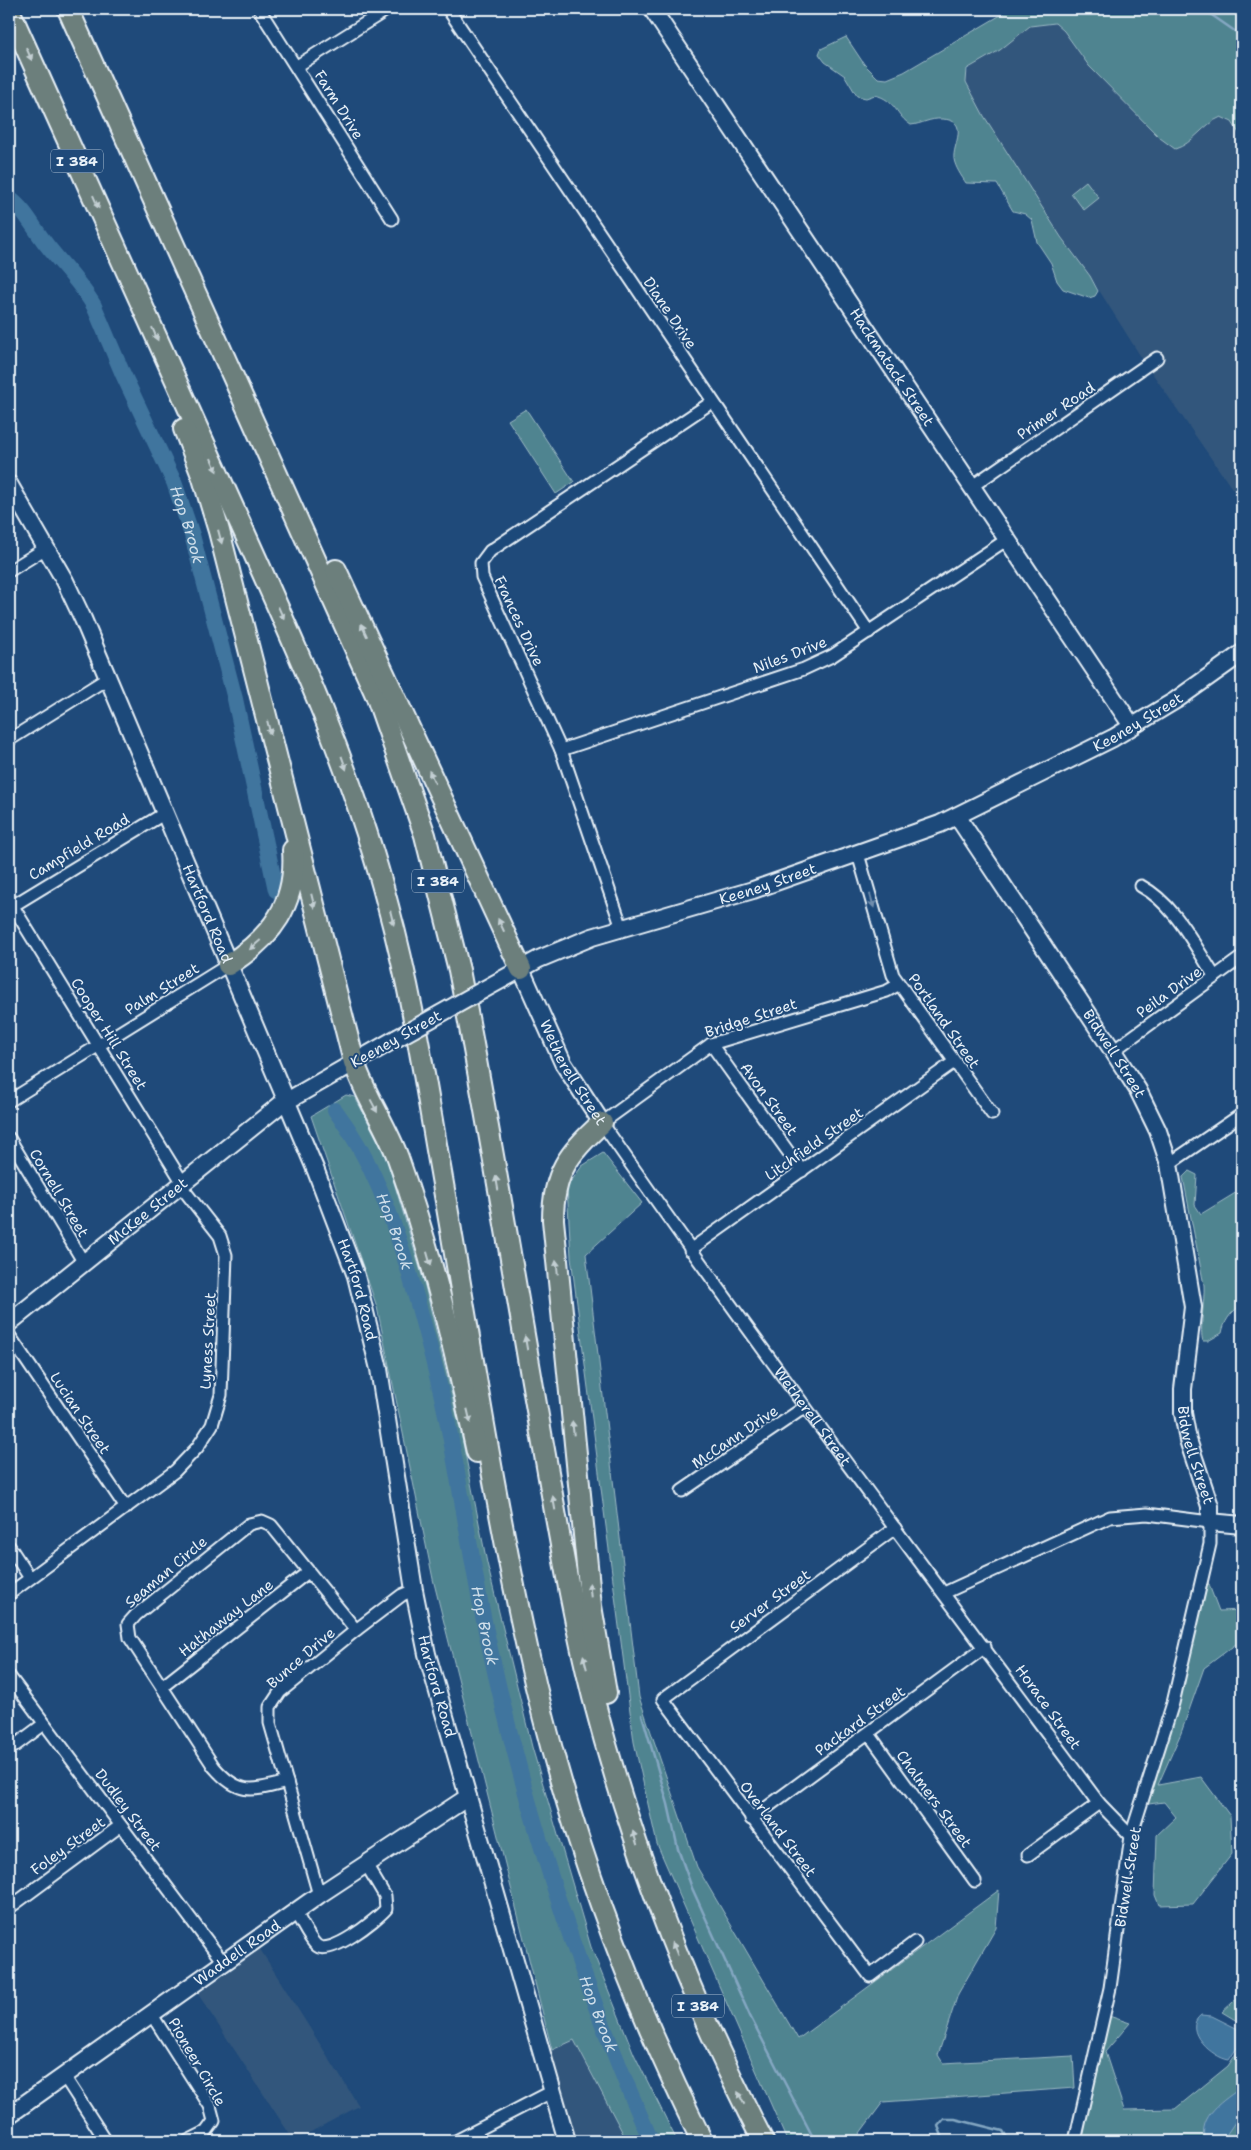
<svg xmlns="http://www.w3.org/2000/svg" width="1251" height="2150" viewBox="0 0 1251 2150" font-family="'Shantell Sans',sans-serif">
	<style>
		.built { fill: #32567c }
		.green { fill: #508490; stroke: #9cbac4 }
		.water { fill: #41759e; stroke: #84a7c2 }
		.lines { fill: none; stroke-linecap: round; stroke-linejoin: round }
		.stream { stroke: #84a7c2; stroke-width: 2.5 }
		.river { stroke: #41759e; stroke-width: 16 }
		.street-casing { stroke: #e8f1f8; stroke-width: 15 }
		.secondary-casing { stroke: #e8f1f8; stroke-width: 20 }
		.highway-casing { stroke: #e8f1f8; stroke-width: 24 }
		.street { stroke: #1f4a7a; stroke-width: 11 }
		.secondary { stroke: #1f4a7a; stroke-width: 16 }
		.highway { stroke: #6c7f7c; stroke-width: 20 }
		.secondary-bridge-casing { stroke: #e8f1f8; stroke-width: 20; stroke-linecap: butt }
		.secondary-bridge { stroke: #1f4a7a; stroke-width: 16 }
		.oneway { fill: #c3cfd3 }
		.oneway2 { fill: #6f8dac }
		.labels { text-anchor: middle; stroke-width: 4; stroke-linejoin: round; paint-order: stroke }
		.shield { fill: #1f4a7a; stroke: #acbfd2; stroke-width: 1 }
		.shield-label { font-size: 14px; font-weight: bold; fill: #e8f1f8 }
		.street-label { font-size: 15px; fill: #e8f1f8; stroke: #1f4a7a }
		.water-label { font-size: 16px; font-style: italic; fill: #cfdeea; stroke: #1f4a7a }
	</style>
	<rect width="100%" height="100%" fill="#1f4a7a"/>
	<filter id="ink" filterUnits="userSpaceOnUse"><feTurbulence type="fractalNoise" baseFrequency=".02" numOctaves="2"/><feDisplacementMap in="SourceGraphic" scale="10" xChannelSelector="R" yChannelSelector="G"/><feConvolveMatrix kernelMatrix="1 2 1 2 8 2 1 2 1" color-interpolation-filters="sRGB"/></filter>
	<g filter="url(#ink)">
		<g class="built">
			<path d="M1055 23 1064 31 1089 66 1160 138 1181 147 1209 122 1221 117 1232 122 1242 138V503L1141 357 1090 276 1061 237 984 116 966 82 965 76 972 65 1000 50 1025 29 1030 26Z"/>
			<path d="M260 1949 359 2106 294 2141 198 1994Z"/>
			<path d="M574 2039 627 2141H573L547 2052Z"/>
		</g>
		<g class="green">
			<path d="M1011 9H1242V138L1232 122 1221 117C1203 124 1193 144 1175 149L1160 138 1089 66 1064 31 1055 23 1030 26 1000 50 967 69 966 82 984 116 1061 237 1090 276 1098 291 1095 296 1089 298 1063 289 1057 281 1051 263 1037 242 1032 220 1025 214 1013 211 997 184 966 183C962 177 955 167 954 159 952 145 971 120 942 119 930 118 922 124 911 125 896 116 896 100 875 95L866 98 857 96 845 76 825 62 819 54 821 49 846 37 864 64 878 78 887 79 904 72Z"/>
			<path d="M1086 181 1099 198 1084 210 1071 193Z"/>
			<path d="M526 409 574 482 556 494 508 420Z"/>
			<path d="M346 1095 355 1097 386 1156 424 1282 460 1428 487 1563 532 1747 591 1947 634 2054 677 2141H627L574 2040 552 2050 433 1579 377 1307 311 1116Z"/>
			<path d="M603 1153 642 1203 586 1254 639 1697 697 1867 798 2039 999 1890 996 1928 958 1994 938 2055 943 2063 1073 2056 1075 2088 883 2102 854 2141H787L657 1844 634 1742 571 1257 567 1187 582 1166Z"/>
			<path d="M1189 1171 1197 1175 1195 1205 1201 1214 1242 1189V1309L1239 1307C1230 1313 1224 1322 1222 1333L1208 1341H1203C1199 1332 1205 1300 1204 1285L1183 1177Z"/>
			<path d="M1204 1572 1219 1611 1242 1610V1643L1236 1644 1204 1668 1181 1733 1158 1785 1201 1777 1230 1816 1232 1854 1193 1904 1159 1905 1155 1895 1157 1835 1176 1817 1164 1802 1141 1805Z"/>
			<path d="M1242 1994V2024L1222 2012Z"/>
			<path d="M1103 2014 1130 2023 1105 2052 1124 2110 1175 2109 1228 2066 1242 2045V2141H1075Z"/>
		</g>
		<g class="water">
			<path d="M1201 2015 1212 2016 1242 2031V2040L1229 2060C1213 2058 1181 2030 1201 2015Z"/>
			<path d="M1242 2087V2112L1222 2141H1205C1197 2116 1224 2100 1242 2087Z"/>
		</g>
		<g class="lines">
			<g class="stream">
				<path d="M1203 9 1239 34 1238 39 1242 46"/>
				<path d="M642 1715 668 1804 678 1849 692 1888 751 2018 815 2141"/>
				<path d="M944 2141 938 2126 944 2119H955L1003 2131 1009 2141"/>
			</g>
			<g class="river">
				<path id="s1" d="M9 198C25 209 34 229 46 244 62 265 81 283 94 306L122 372 174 482 192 535 235 699 276 890"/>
				<path id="s2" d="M335 1110C372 1159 391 1214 409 1272 423 1321 437 1370 447 1420 462 1493 472 1567 488 1640 525 1811 580 1981 651 2141"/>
			</g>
			<defs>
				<g id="street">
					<path d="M259 9 392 219"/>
					<path d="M448 9 869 632"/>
					<path d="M297 66 388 9"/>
					<path d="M971 487 1157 358"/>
					<path d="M9 571 46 548"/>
					<path d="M9 740 108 678"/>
					<path d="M561 750 804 669 832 656 1006 540"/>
					<path d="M858 854 893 975 992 1114"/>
					<path d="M1141 886C1175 904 1194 945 1215 977"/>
					<path d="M9 900 183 1183"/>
					<path d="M9 908 165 813"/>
					<path d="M622 928 561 750 482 577 481 563 490 551 712 402"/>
					<path id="s3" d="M898 985 887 991 711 1044 602 1123C762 1354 932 1577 1099 1803L1131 1836"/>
					<path d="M711 1044 802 1171"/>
					<path d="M1113 1051 1242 957"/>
					<path d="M9 1101 228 965"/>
					<path d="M9 1138 84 1263"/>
					<path d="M1169 1164 1242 1114"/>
					<path d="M690 1250 954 1062"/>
					<path d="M9 1335 126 1508"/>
					<path d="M682 1491 805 1407"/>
					<path d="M895 1528 663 1699 870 1976 915 1942"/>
					<path d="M9 1546 30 1578"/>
					<path d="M944 1593 1110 1517 1147 1514 1210 1522V1544L1173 1703 1131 1836 1110 1988 1075 2141"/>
					<path d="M9 1594 175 1471 197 1448 212 1425 221 1395 226 1255 220 1236 180 1185"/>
					<path d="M9 1676 223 1962"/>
					<path d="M162 1687 308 1572"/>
					<path d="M869 1734 975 1881"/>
					<path d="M9 1750 44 1724"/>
					<path d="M287 1782C252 1791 239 1796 214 1767L130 1638 128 1624 136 1615 249 1524 262 1521 271 1525 356 1630"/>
					<path d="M751 1819 985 1647"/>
					<path d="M1028 1855 1099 1803"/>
					<path d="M319 1895 270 1723V1707L280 1692 356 1630 402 1595 414 1590"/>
					<path d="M9 1908 120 1826"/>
					<path d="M295 1912C302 1922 308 1937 316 1945 329 1958 376 1920 386 1909L385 1896 366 1864"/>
					<path d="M152 2015 210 2106 214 2121 206 2132 188 2141"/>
					<path d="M64 2076 106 2141"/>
					<path d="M456 2141 553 2091"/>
				</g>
				<g id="secondary">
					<path id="s4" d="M652 9 1132 726"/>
					<path id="s5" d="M9 484 65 581 83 619 316 1171 356 1276 379 1369 414 1590 427 1654 567 2141"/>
					<path id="s6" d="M957 816 1113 1051 1138 1090 1158 1131 1169 1164 1193 1307 1183 1389V1413L1188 1440 1210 1506V1522L1242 1525"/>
					<path id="s7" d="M521 969 563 1063 602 1123"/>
					<path id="s8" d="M483 990 539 959 592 937 753 890 940 824 1113 738 1176 700 1242 653"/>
					<path id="s9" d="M9 1323 280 1105 397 1038"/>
					<path id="s10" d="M9 2115 319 1895 468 1797"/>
				</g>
				<g id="highway">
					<path d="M68 9 376 695 425 835 459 970C489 1124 514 1279 541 1433 557 1521 571 1610 593 1697 633 1851 690 2000 763 2141"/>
					<path d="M9 10C80 168 152 326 223 485 285 623 350 759 388 906 410 986 423 1068 437 1150 467 1317 491 1486 528 1652 565 1821 625 1986 702 2141"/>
					<path d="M184 429 203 478 219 531 354 1062C365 1096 386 1125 398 1158 432 1254 456 1353 477 1452"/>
					<path d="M336 570 521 969"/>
					<path d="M228 965C272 937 297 904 293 850"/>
					<path d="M602 1123C568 1153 553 1174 553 1220L591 1606 606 1693"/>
				</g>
			</defs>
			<use href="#street" class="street-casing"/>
			<use href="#secondary" class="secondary-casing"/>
			<use href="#highway" class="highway-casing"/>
			<use href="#street" class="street"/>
			<use href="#secondary" class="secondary"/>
			<use href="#highway" class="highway"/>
			<defs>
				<path id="secondary-bridge" d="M397 1038 483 990"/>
			</defs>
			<use href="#secondary-bridge" class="secondary-bridge-casing"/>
			<use href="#secondary-bridge" class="secondary-bridge"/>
		</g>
		<defs><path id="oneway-solid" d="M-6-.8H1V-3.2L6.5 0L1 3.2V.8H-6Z" transform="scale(1.25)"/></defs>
		<g class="oneway">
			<use href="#oneway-solid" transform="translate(29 54) rotate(66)"/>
			<use href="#oneway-solid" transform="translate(96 202) rotate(66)"/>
			<use href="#oneway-solid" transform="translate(155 334) rotate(66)"/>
			<use href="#oneway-solid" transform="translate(214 465) rotate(66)"/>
			<use href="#oneway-solid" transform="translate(220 537) rotate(75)"/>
			<use href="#oneway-solid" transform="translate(281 613) rotate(66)"/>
			<use href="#oneway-solid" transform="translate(364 630) rotate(-115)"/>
			<use href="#oneway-solid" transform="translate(269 728) rotate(76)"/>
			<use href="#oneway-solid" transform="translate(344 763) rotate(70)"/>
			<use href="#oneway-solid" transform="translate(432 777) rotate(-115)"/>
			<use href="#oneway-solid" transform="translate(313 901) rotate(76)"/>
			<use href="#oneway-solid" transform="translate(392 918) rotate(76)"/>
			<use href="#oneway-solid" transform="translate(501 925) rotate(-115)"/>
			<use href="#oneway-solid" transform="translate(255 945) rotate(139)"/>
			<use href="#oneway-solid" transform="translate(374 1106) rotate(62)"/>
			<use href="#oneway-solid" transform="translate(497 1183) rotate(-100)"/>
			<use href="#oneway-solid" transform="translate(429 1259) rotate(74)"/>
			<use href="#oneway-solid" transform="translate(557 1267) rotate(-96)"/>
			<use href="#oneway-solid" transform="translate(526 1343) rotate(-100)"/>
			<use href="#oneway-solid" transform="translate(469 1416) rotate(77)"/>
			<use href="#oneway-solid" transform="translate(573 1428) rotate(-96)"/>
			<use href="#oneway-solid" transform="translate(554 1503) rotate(-100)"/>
			<use href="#oneway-solid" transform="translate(590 1590) rotate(-96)"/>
			<use href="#oneway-solid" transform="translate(585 1662) rotate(-104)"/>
			<use href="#oneway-solid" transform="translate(635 1838) rotate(-108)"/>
			<use href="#oneway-solid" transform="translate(675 1949) rotate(-112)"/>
			<use href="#oneway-solid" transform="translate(741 2098) rotate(-117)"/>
		</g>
		<use class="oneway2" href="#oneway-solid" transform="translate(872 901) rotate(74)"/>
	</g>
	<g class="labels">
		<g class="shield">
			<rect x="51" y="149.5" width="52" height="23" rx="4"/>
			<rect x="412" y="869.5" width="52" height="23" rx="4"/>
			<rect x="672" y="1994.5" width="52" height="23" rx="4"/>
		</g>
		<g class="shield-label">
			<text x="77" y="166">I 384</text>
			<text x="438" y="886">I 384</text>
			<text x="698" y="2011">I 384</text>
		</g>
		<g class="street-label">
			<text transform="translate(339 105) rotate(58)" y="5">Farm Drive</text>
			<text transform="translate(670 313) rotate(56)" y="5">Diane Drive</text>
			<text dy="5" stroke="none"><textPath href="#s4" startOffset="431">Hackmatack Street</textPath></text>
			<text transform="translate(1056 411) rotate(-34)" y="5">Primer Road</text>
			<text transform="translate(519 621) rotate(65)" y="5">Frances Drive</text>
			<text transform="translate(790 655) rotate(-21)" y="5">Niles Drive</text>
			<text dy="5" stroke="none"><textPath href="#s8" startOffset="710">Keeney Street</textPath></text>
			<text transform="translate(79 847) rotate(-31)" y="5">Campfield Road</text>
			<text dy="5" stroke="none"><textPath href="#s8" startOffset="305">Keeney Street</textPath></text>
			<text dy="5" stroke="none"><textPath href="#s5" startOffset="474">Hartford Road</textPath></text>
			<text transform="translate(162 989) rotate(-32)" y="5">Palm Street</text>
			<text transform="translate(1169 992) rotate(-36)" y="5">Peila Drive</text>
			<text transform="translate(751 1018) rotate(-18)" y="5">Bridge Street</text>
			<text transform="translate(944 1021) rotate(55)" y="5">Portland Street</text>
			<text transform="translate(109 1034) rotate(58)" y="5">Cooper Hill Street</text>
			<text transform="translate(396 1039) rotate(-29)" y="5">Keeney Street</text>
			<text dy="5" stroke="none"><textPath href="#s6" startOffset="285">Bidwell Street</textPath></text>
			<text dy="5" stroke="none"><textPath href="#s7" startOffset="116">Wetherell Street</textPath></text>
			<text transform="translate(769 1099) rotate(54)" y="5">Avon Street</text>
			<text transform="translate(814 1144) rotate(-35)" y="5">Litchfield Street</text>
			<text transform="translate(59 1193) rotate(59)" y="5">Cornell Street</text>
			<text dy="5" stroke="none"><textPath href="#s9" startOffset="178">McKee Street</textPath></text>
			<text dy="5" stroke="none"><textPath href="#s5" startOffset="879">Hartford Road</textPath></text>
			<text transform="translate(208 1341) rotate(-87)" y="5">Lyness Street</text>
			<text transform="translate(80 1413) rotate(56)" y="5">Lucian Street</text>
			<text dy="5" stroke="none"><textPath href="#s3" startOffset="692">Wetherell Street</textPath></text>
			<text transform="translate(735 1437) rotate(-34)" y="5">McCann Drive</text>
			<text dy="5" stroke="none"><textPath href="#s6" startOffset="704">Bidwell Street</textPath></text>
			<text transform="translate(166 1572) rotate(-40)" y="5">Seaman Circle</text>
			<text transform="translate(770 1601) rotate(-36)" y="5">Server Street</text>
			<text transform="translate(226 1618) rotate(-38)" y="5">Hathaway Lane</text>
			<text transform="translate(301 1658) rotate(-41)" y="5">Bunce Drive</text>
			<text dy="5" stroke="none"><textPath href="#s5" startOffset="1284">Hartford Road</textPath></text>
			<text transform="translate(1048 1707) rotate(54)" y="5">Horace Street</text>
			<text transform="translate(860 1721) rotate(-36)" y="5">Packard Street</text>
			<text transform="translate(934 1799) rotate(54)" y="5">Chalmers Street</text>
			<text transform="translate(128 1810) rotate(53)" y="5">Dudley Street</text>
			<text transform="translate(778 1829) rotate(53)" y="5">Overland Street</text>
			<text transform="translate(68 1846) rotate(-36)" y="5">Foley Street</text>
			<text transform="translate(1128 1877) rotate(-81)" y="5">Bidwell Street</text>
			<text dy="5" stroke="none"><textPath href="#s10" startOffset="280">Waddell Road</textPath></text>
			<text transform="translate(197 2062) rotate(60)" y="5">Pioneer Circle</text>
		</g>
		<g class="water-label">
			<text dy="6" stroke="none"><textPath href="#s1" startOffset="376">Hop Brook</textPath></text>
			<text dy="6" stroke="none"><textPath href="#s2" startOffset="136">Hop Brook</textPath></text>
			<text dy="6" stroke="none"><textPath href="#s2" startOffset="541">Hop Brook</textPath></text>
			<text dy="6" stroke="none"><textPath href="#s2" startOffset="946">Hop Brook</textPath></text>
		</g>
	</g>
	<rect width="1251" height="2150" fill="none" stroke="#1f4a7a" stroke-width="30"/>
	<rect x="15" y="15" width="1221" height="2120" fill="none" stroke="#e8f1f8" stroke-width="2" filter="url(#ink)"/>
</svg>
